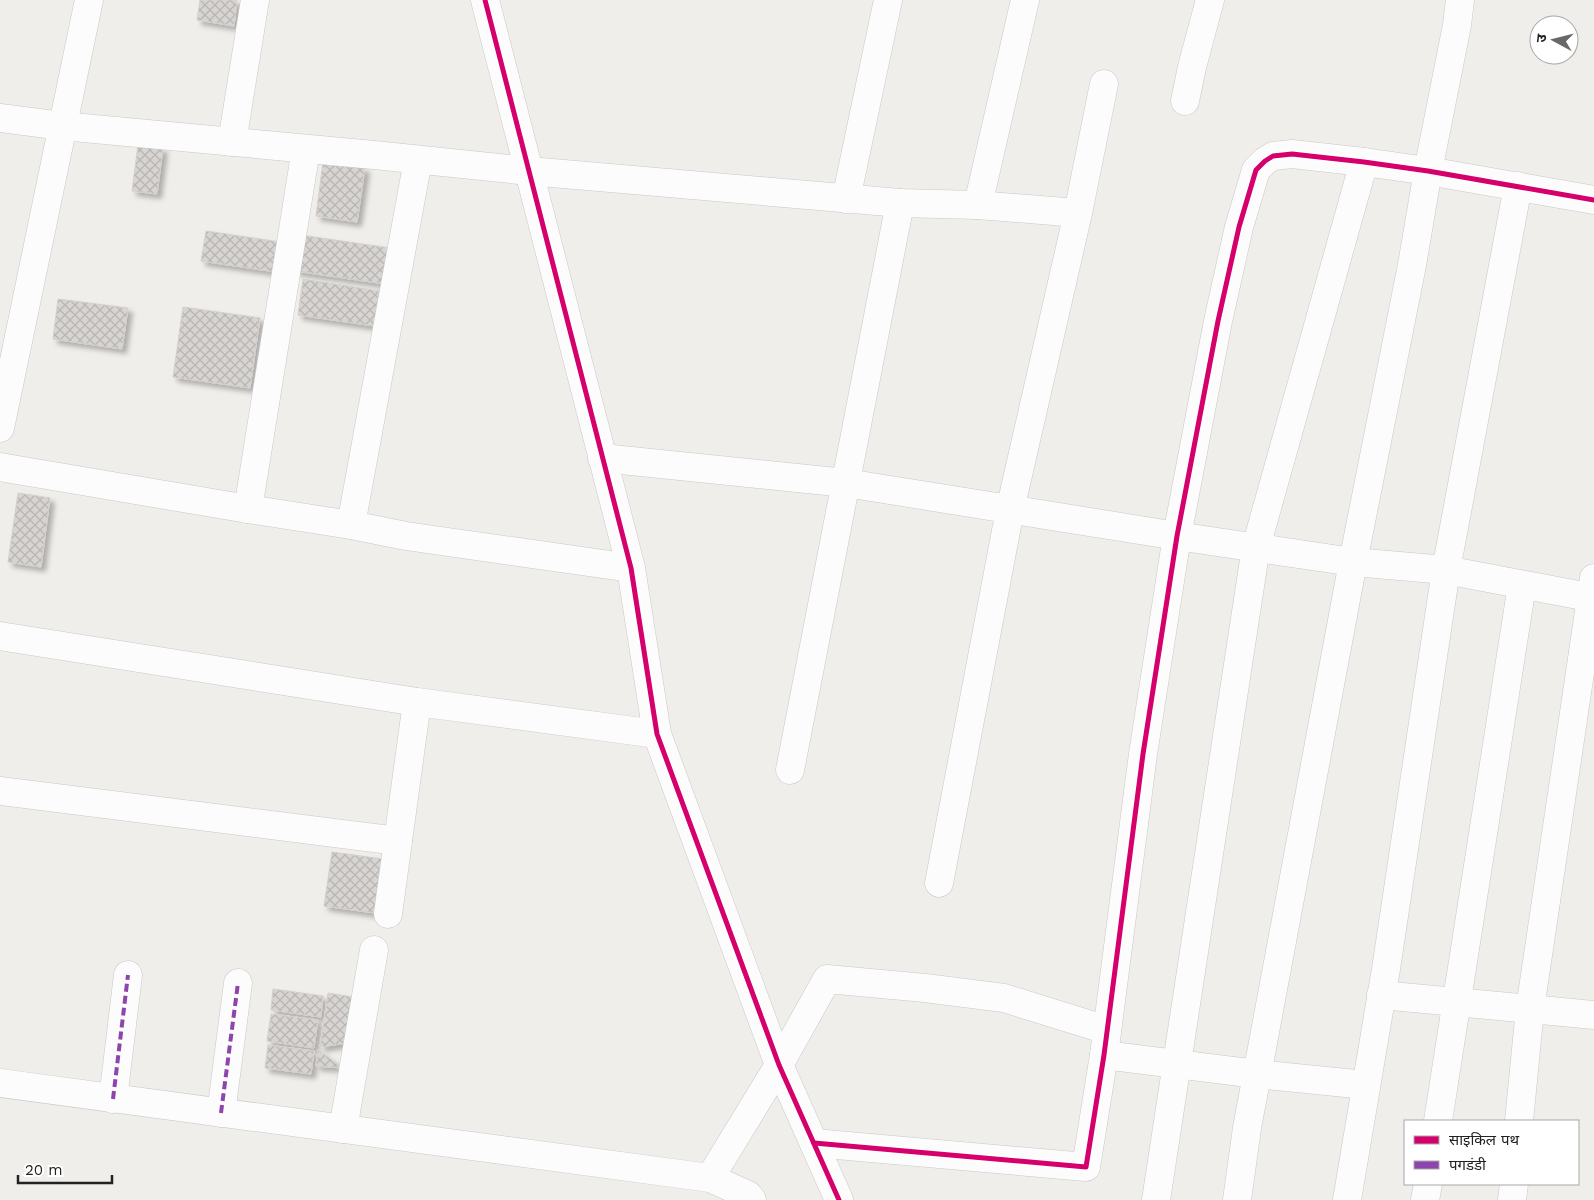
<svg xmlns="http://www.w3.org/2000/svg" width="1594" height="1200" viewBox="0 0 1594 1200" font-family="'Work Sans','Noto Sans Devanagari',sans-serif">
	<style>
		.building { fill: url(#building-cross-hatch); stroke: #d3d0cc; filter: url(#shadow) }
		.lines { fill: none; stroke-linecap: round; stroke-linejoin: round }
		.minor-casing { stroke: #c9c8c7; stroke-width: 29 }
		.minor { stroke: #fdfcfc; stroke-width: 28 }
		.quiet { stroke: #8e44ad; stroke-width: 4; stroke-dasharray: 8 4; stroke-linecap: butt }
		.cycleway-casing { stroke: #fff; stroke-width: 8 }
		.cycleway { stroke: #d6006c; stroke-width: 5 }
	</style>
	<defs>
		<pattern id="building-cross-hatch" width="8" height="8" patternUnits="userSpaceOnUse" patternTransform="scale(1.25)"><rect width="8" height="8" fill="#d7d4d2"/><path d="M0 0l8 8M0 8l8-8" fill="none" stroke="#b8b6b4"/></pattern>
		<filter id="shadow"><feDropShadow dx="4.5" dy="4.5" stdDeviation="2.5" flood-color="#0004"/></filter>
	</defs>
	<rect width="100%" height="100%" fill="#f0eeeb"/>
	<g class="building">
		<path d="M200 0H237L234 26 197 20Z"/>
		<path d="M138 145 163 148 157 194 132 191Z"/>
		<path d="M323 162 365 168 357 222 316 216Z"/>
		<path d="M206 231 280 242 276 272 201 261Z"/>
		<path d="M300 235 390 248 385 284 295 271Z"/>
		<path d="M303 279 379 291 374 326 298 315Z"/>
		<path d="M58 299 128 308 122 349 53 339Z"/>
		<path d="M183 307 260 318 250 388 173 377Z"/>
		<path d="M18 493 50 498 41 567 8 562Z"/>
		<path d="M332 852 383 859 375 913 324 906Z"/>
		<path d="M273 989 323 996 321 1017 271 1010Z"/>
		<path d="M328 993 359 998 346 1043 320 1047Z"/>
		<path d="M271 1014 318 1020 314 1048 267 1041Z"/>
		<path d="M268 1045 314 1051 311 1074 265 1068Z"/>
		<path d="M318 1050 343 1068 316 1066Z"/>
	</g>
	<g class="lines">
		<defs>
			<g id="minor">
				<path d="M485 0 631 568 657 734 779 1065 839 1200"/>
				<path d="M1185 101 1192 67 1210 0"/>
				<path d="M0 118 62 126 374 155 529 171 900 203 978 205 1078 213"/>
				<path d="M232 142 255 0"/>
				<path d="M846 199 888 0"/>
				<path d="M978 205 1025 0"/>
				<path d="M0 428 89 0"/>
				<path d="M602 458 846 483 1177 536 1353 562 1446 570 1594 598"/>
				<path d="M0 467 248 509 351 525 406 536 631 568"/>
				<path d="M248 509 306 149"/>
				<path d="M351 525 418 160"/>
				<path d="M0 636 417 702 657 734"/>
				<path d="M790 770 900 203"/>
				<path d="M0 791 398 841"/>
				<path d="M939 883 1010 510 1078 213 1104 84"/>
				<path d="M388 914 417 702"/>
				<path d="M1381 995 1594 1015"/>
				<path d="M1104 1055 1257 1074 1366 1085"/>
				<path d="M0 1083 710 1178 779 1065 827 979 925 988 1004 998 1107 1030"/>
				<path d="M113 1099 128 975"/>
				<path d="M221 1113 238 983"/>
				<path d="M1438 1121 1522 585"/>
				<path d="M1519 1121 1530 1009 1594 578"/>
				<path d="M343 1129 374 950"/>
				<path d="M814 1143 1086 1167 1104 1055 1143 754 1177 536 1218 321 1239 227 1256 170 1265 161 1273 156 1292 154 1364 162 1428 171 1594 200"/>
				<path d="M710 1178 748 1195 752 1200"/>
				<path d="M1156 1200 1256 547 1364 162"/>
				<path d="M1237 1200 1247 1128 1353 562 1412 265 1428 171 1457 25 1460 0"/>
				<path d="M1347 1200 1386 969 1446 570 1518 186"/>
				<path d="M1425 1200 1428 1184"/>
				<path d="M1512 1200 1514 1184"/>
			</g>
		</defs>
		<use href="#minor" class="minor-casing"/>
		<use href="#minor" class="minor"/>
		<g class="quiet">
			<path d="M113 1099 128 975"/>
			<path d="M221 1113 238 983"/>
		</g>
		<defs>
			<g id="cycleway">
				<path d="M485 0 631 568 657 734 779 1065 839 1200"/>
				<path d="M814 1143 1086 1167 1104 1055 1143 754 1177 536 1218 321 1239 227 1256 170 1265 161 1273 156 1292 154 1364 162 1428 171 1594 200"/>
			</g>
		</defs>
		<use href="#cycleway" class="cycleway-casing"/>
		<use href="#cycleway" class="cycleway"/>
	</g>
	<rect x="1404" y="1120" width="175" height="65" fill="#ffffff" stroke="#a7a7a7"/>
	<rect x="1414" y="1136" width="25" height="8" fill="#d6006c" stroke="#a7a7a7"/>
	<text x="1449" y="1145" font-size="15" fill="#222222">साइकिल पथ</text>
	<rect x="1414" y="1161" width="25" height="8" fill="#8e44ad" stroke="#a7a7a7"/>
	<text x="1449" y="1170" font-size="15" fill="#222222">पगडंडी</text>
	<g transform="translate(1554 40) rotate(277)"><circle r="24" fill="#ffffff" stroke="#a7a7a7"/>
	<path d="M0-4L9 19L0 12L-9 19Z" fill="#6a6968"/>
	<text y="-8" font-size="14" font-weight="bold" text-anchor="middle" fill="#222222">उ</text>
	</g>
	<path d="M18 1175v8h94v-8" fill="none" stroke="#222222" stroke-width="2.5"/>
	<text x="25" y="1175" font-size="15" fill="#222222" stroke="#ffffff" stroke-width="4" paint-order="stroke">20 m</text>
</svg>
